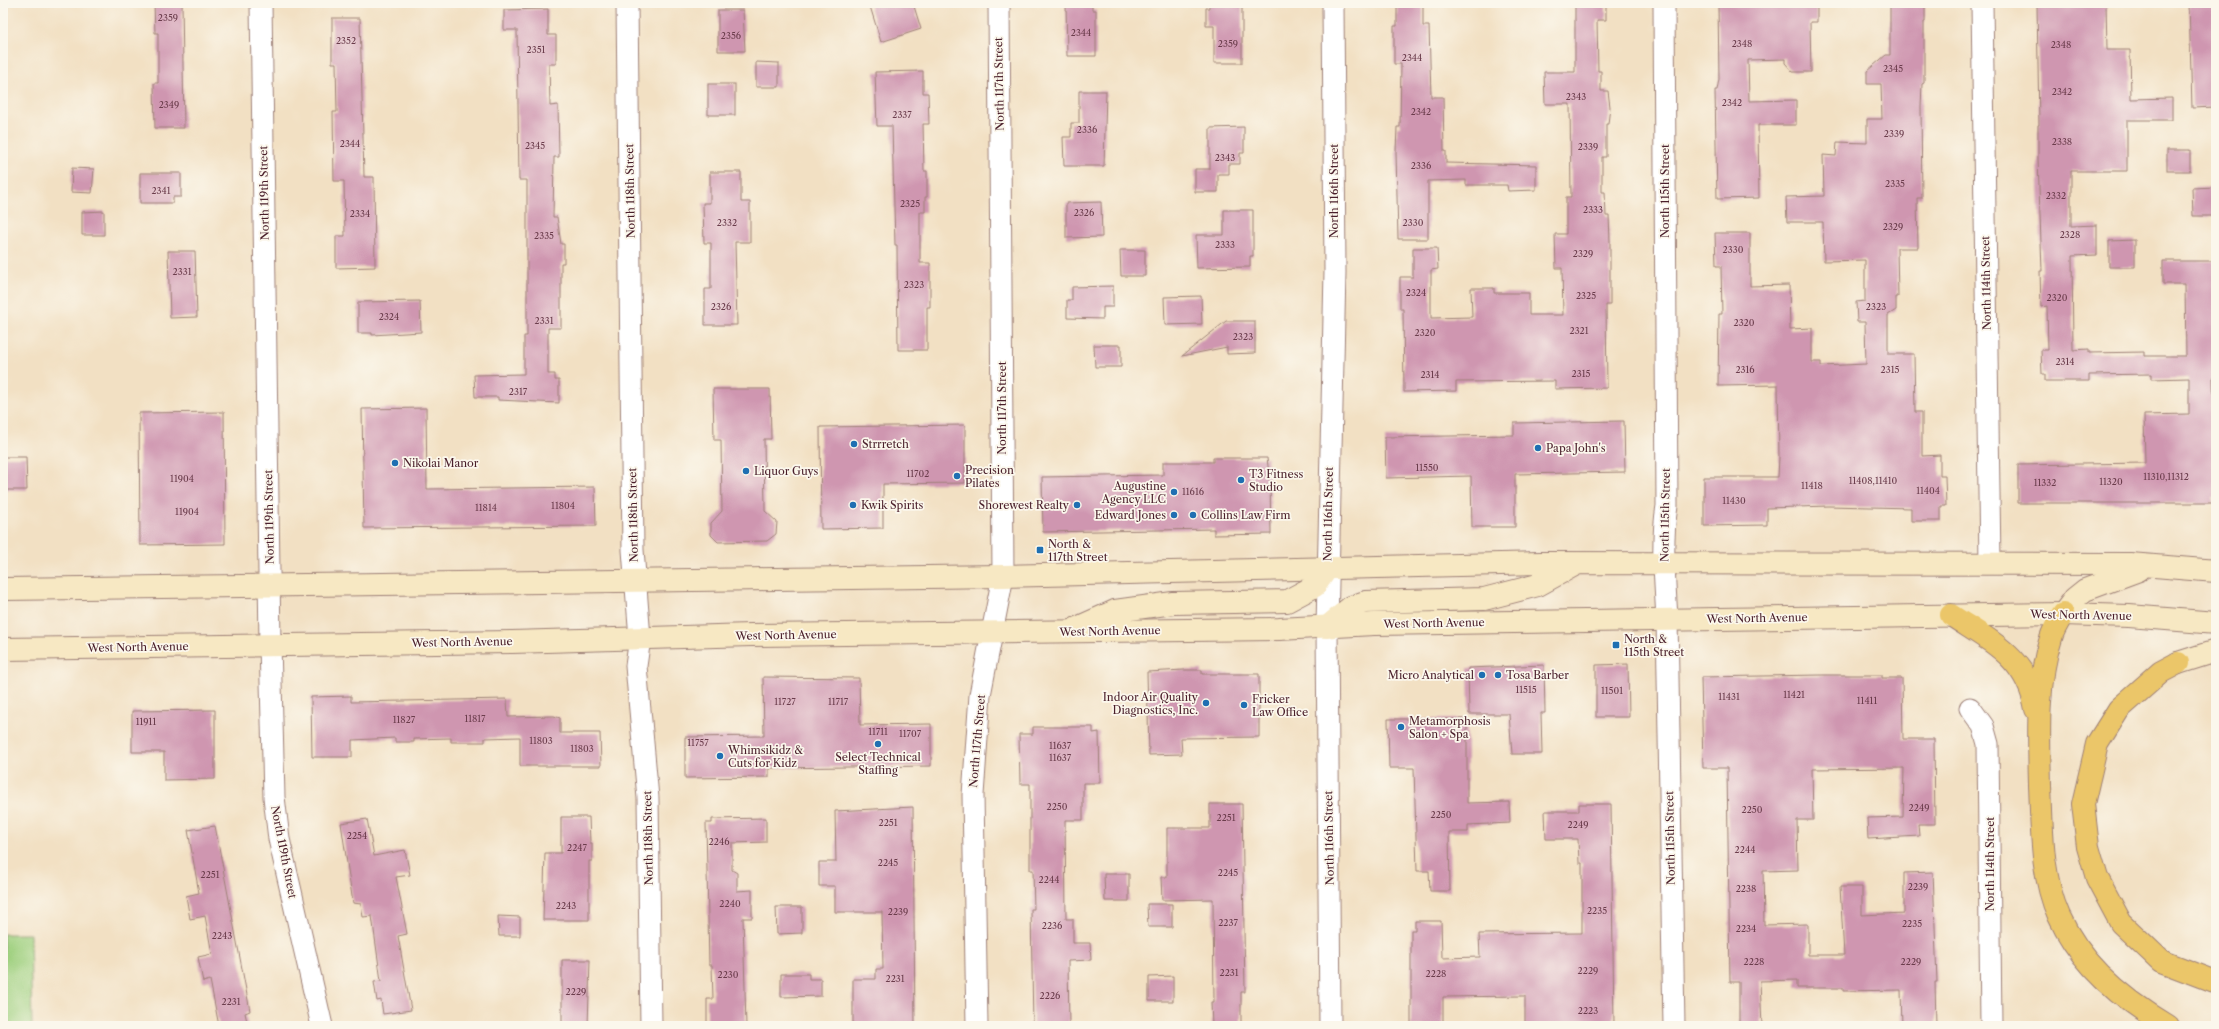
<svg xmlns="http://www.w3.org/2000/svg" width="2219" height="1029" viewBox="0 0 2219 1029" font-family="'Libre Caslon Text',serif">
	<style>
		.green { fill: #9fd07f; stroke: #747855 }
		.building { fill: #cf96b0 }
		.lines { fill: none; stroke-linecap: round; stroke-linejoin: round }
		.street-casing { stroke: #9e8077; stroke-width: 23 }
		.secondary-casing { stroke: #9e8077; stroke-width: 24 }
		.highway-casing { stroke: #9e8077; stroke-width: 24 }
		.street { stroke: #fff; stroke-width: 21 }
		.secondary { stroke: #f7e8c3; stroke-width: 22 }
		.highway { stroke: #ebc669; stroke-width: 22 }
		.poi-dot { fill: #1f6fb2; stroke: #fbf7ec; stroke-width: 1.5 }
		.labels { text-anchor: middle; stroke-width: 3.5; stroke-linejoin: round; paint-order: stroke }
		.number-label { font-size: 9px; fill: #6b3d4c }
		.street-label { font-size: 11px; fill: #4a1f2b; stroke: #fbf7ec }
		.poi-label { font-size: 11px; fill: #4a1f2b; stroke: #fbf7ec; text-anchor: start }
	</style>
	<rect width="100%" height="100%" fill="#fbf7ec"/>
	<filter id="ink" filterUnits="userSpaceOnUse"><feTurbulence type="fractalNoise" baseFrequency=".025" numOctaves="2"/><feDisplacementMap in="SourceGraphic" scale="8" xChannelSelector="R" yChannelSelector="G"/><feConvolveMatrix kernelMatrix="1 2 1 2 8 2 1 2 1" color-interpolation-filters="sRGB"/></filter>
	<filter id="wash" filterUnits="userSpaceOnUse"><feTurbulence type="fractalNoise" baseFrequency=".012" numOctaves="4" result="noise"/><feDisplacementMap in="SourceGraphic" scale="16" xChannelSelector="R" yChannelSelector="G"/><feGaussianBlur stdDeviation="0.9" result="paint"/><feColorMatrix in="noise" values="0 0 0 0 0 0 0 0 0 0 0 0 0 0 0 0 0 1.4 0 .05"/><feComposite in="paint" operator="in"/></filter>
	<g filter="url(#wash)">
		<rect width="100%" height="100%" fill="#f2e0c3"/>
		<path class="green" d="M3 934H30L32 1026H3Z"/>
		<g id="blocks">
			<g class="building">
				<path d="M154 3H182L184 128H155L154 83H158V33H155Z"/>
				<path d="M869 3H913L921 29 881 42Z"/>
				<path d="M1066 3H1092V10H1096V56H1067Z"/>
				<path d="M1209 3H1242V63H1214V26H1206V8H1209Z"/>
				<path d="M1397 3H1423V26H1429L1431 97H1443L1444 151H1446V163L1536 165V190L1508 191 1507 185H1466V180L1428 181V239H1398L1396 152 1397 127H1400L1401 64H1394V26H1397Z"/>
				<path d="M1575 3H1606V20H1597L1598 71H1601V91H1608L1610 107 1608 124H1606V157H1602V192H1605L1606 216H1609L1610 241V305H1606L1607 388 1555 389V381L1456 382V391L1404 392 1403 309H1400V277H1413V248H1437L1438 269 1431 270V318L1472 317 1471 288H1494V293H1529V315H1563L1562 268H1556L1555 234H1566V197H1571L1570 104H1545L1544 72H1575Z"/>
				<path d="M1718 3H1817V22H1810L1811 72H1793L1785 63V59L1748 60 1749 101 1796 100V125H1758L1759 198 1717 199 1715 90H1717L1719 79Z"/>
				<path d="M1890 3H1925V22H1924V83L1922 84 1921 107 1922 198H1917L1918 248H1897L1898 297H1896V310L1888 315V354H1914L1915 412H1922V456L1940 455V476H1945L1946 506H1941V521H1911V508L1829 506 1767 508V525L1704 526V477H1778L1779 457 1778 385 1718 386 1719 314H1722L1721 266H1716L1715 233H1750V286L1789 285 1790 329 1812 328V362H1821V366L1866 364 1865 322H1857L1856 302 1865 301V260L1824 261 1823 222H1787L1786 197 1824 196 1823 155 1836 156 1837 142 1867 143V119H1882L1881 84H1867V71L1886 55H1890Z"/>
				<path d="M2037 3H2106L2107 50H2130L2131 99 2172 98V120H2127V171H2071V226L2097 225V255L2072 256 2073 350 2089 349V353L2144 352V356H2186L2185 284H2163V261H2216V378H2213L2216 498H2213V503H2018V465L2145 463 2144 415 2189 414V378L2151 379V374L2089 375V381H2045V374H2042L2041 350H2048L2047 306 2041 307 2040 271H2042L2038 158V125H2039Z"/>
				<path d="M2189 3H2216V107L2192 108Z"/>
				<path d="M548 9V35H556V64H549L550 106 558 105 559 157H554L553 217H557L561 244H564V263H561V328H548V374H555V380H559V403L498 400V397H475L474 375 524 374V336H527V180H519L517 30H504V10Z"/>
				<path d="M718 10H743L745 51H718Z"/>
				<path d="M332 18H360L364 177H374L375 267 336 268V236H345L344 181H334L333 112H337L336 63H332Z"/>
				<path d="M756 62 779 63V87H756Z"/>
				<path d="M923 71V93H928L929 124H923L924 171H927V197H925V212H920V263H930V307H927V350H898L897 245H895L892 126H877L875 72Z"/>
				<rect x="708" y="84" width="27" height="31"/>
				<path d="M1079 91H1106L1104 166H1064L1063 137H1071V123H1079Z"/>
				<path d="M1244 127V153H1240V164H1229V174H1218V192H1195V169H1210V128Z"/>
				<rect x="2167" y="150" width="23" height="21"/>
				<path d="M72 168 94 169 92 193 71 192Z"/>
				<path d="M710 172H741V202H750V242H735L737 325H705V289H711V243H704L703 203H710Z"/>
				<path d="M140 173H181V197H173V203H140Z"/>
				<path d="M2216 187V216H2193L2192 188Z"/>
				<path d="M1101 202 1102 237 1066 238V203Z"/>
				<path d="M1224 210H1253V256H1250V267L1197 268 1196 235H1224Z"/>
				<path d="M104 211V235H82V212Z"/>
				<path d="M2135 240V267H2109V241Z"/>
				<path d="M1120 250H1145V276H1121Z"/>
				<path d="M168 251H195L197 317 170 318Z"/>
				<path d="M1113 286V307H1103V319L1067 318V300H1072V287Z"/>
				<path d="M1201 296 1202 324 1165 325 1164 297Z"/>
				<path d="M420 301 421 332 372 335V333H358V302Z"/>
				<path d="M1226 321H1255V353L1227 354V347L1182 356Z"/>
				<path d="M1094 345H1121V367H1095Z"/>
				<path d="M713 389H770L771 439H764L765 511 777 522 776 534 767 541 718 542 711 535V523L722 511 721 440H714Z"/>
				<path d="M426 408 427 489 595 487 596 526 364 528 362 409Z"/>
				<path d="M224 412 225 544 140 545 139 413Z"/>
				<path d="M1624 421 1625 472 1515 474V527H1472L1471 476 1386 478 1385 437 1514 435V423Z"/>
				<path d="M965 425V483L883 484V528L821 529 820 427Z"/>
				<path d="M3 457H26L27 490H3Z"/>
				<path d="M1213 458H1267L1270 482 1271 534 1214 535V529L1043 532 1042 477 1163 475V462H1213Z"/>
				<path d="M1628 664 1629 717H1596V665Z"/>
				<path d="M1544 665 1545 713H1541L1542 754H1512L1509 714H1469L1468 668Z"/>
				<path d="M1184 670H1202V674H1259V737L1181 738 1182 754 1149 755 1147 672Z"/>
				<path d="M1822 675H1882V678H1902L1903 739H1934L1935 824H1918L1919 836 1868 839 1867 818 1903 817 1904 768 1812 769 1813 820H1797L1798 870 1763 871 1764 925 1808 924V955H1844L1840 887H1862V915L1904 913V873L1933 872 1937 982H1935L1936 1026H1902L1901 990 1843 991V988H1797V980L1760 981 1762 1026H1739V982H1730L1727 768H1703L1701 677Z"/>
				<path d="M763 677 859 678 860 725 931 724V766L769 768V777L685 778V737L764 736Z"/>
				<path d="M351 696V702L507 699 508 717 554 716 560 718V733H600L601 766H520V737L485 738V742H451V738L414 739V742H395V738L352 740V757H312L311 697Z"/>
				<path d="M215 710V779L164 780V752H132V711Z"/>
				<path d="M1388 719H1467V803L1509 802 1510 823 1468 825V832H1449L1450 891H1430L1429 871H1417L1414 768H1389Z"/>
				<path d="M1033 727H1093V733L1099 732 1100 783H1083V820H1065L1066 919H1073V943H1090L1091 960 1068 961 1069 1026H1033L1031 909H1034L1033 870H1030V784H1020L1019 734H1033Z"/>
				<path d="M1210 804H1242L1245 992H1241V1026H1212L1211 1002H1214L1213 899 1162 900 1161 877H1167V828H1210Z"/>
				<path d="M1579 804H1611L1614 1025 1525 1026V996H1522L1443 997V1026H1411V930H1415V921H1441L1442 958 1480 957 1479 934 1582 933V863H1579L1578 839H1546L1545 811H1579Z"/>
				<path d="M913 807 915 1026H853V979H876V969H883L882 912H835V886H819V862H836L835 811Z"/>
				<path d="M561 817H589L590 843H592V861H589V920H543L545 853H561Z"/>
				<path d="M766 818V842L732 843V870L737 873V891L752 890V918H743L746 1026H707V999H713L712 965H709L706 823H712V819Z"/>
				<path d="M367 819 374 856 405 850 410 875 396 877 407 934 398 936 411 1010 383 1014 381 1000 377 1001 374 982 381 981 372 916 363 917 361 904 353 903 341 823Z"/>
				<path d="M215 826 250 1011 245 1013 248 1026H219L210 980 203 982 198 957 212 954 205 916 190 919 186 896 199 893 188 830Z"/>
				<path d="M1104 874H1129V901H1105Z"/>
				<path d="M1147 904H1172V927H1148Z"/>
				<path d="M776 907H802V933L777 934Z"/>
				<path d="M498 916 520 917V936H499Z"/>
				<path d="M562 960H590L588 1026H562Z"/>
				<path d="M781 974H809V979H821V996L781 997Z"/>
				<path d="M1173 976V1001H1149V977Z"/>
			</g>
		</g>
	</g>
	<g filter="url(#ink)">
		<use href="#blocks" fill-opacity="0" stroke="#9e8077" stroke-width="1"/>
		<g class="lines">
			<defs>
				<g id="street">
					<path d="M261 3 270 644 274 797 279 839 322 1026"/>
					<path d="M627 3 633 550 640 638 636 666 648 798 651 1026"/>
					<path d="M1664 3 1667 506C1661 543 1665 581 1667 619L1674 1026"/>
					<path d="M1982 3 1990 563"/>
					<path d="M1970 708 1983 726 1988 744 1991 1026"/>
					<path d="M977 1026 973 795 980 695 1003 576 999 3"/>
					<path d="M1330 1026 1327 627 1335 272 1333 3"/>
				</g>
				<g id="secondary">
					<path d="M3 589 1003 576 1541 563 2130 564 2216 571"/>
					<path d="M2063 614 2075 598 2085 590 2139 570"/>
					<path d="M1327 627 1351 607 1365 602 1484 599 1538 585 1576 564"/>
					<path d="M1077 628 1115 611 1173 603 1287 601 1315 586 1327 569"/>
					<path d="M3 649 512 642 751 635 1279 629 1374 624 2063 614 2129 616 2216 623"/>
					<path d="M2178 663 2216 651"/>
				</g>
				<g id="highway">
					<path d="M2063 614C2058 622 2053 630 2051 638 2036 684 2039 738 2040 785 2042 829 2041 876 2059 916 2080 963 2124 1000 2168 1026"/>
					<path d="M1951 615C1991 642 2027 657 2036 709"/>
					<path d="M2178 663 2161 672 2119 709 2097 744 2083 804 2088 847 2097 878 2121 923 2161 961 2216 982"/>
				</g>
			</defs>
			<use href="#street" class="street-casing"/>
			<use href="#secondary" class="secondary-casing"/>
			<use href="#highway" class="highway-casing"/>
			<use href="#street" class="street"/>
			<use href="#secondary" class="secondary"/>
			<use href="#highway" class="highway"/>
		</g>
	</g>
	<g class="poi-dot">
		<circle cx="854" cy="444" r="4"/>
		<circle cx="1538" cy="448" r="4"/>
		<circle cx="395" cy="463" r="4"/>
		<circle cx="746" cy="471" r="4"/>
		<circle cx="957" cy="476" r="4"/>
		<circle cx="1241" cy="480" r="4"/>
		<circle cx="1174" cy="492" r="4"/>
		<circle cx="853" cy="505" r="4"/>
		<circle cx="1077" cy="505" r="4"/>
		<circle cx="1174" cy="515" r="4"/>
		<circle cx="1193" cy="515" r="4"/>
		<rect x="1036" y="546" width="8" height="8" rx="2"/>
		<rect x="1612" y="641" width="8" height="8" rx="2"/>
		<circle cx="1482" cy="675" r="4"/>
		<circle cx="1498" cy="675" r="4"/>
		<circle cx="1206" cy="703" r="4"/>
		<circle cx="1244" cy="705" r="4"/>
		<circle cx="1401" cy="727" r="4"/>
		<circle cx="878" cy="744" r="4"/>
		<circle cx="720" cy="756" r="4"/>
	</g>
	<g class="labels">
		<g class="number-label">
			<text x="168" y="21">2359</text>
			<text x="1081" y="36">2344</text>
			<text x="731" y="39">2356</text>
			<text x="346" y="44">2352</text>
			<text x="1228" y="47">2359</text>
			<text x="1742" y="47">2348</text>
			<text x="2061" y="48">2348</text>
			<text x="536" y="53">2351</text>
			<text x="1412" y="61">2344</text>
			<text x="1893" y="72">2345</text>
			<text x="2062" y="95">2342</text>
			<text x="1576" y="100">2343</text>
			<text x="1732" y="106">2342</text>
			<text x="169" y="108">2349</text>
			<text x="1421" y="115">2342</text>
			<text x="902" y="118">2337</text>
			<text x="1087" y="133">2336</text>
			<text x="1894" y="137">2339</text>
			<text x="2062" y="145">2338</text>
			<text x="350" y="147">2344</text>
			<text x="535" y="149">2345</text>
			<text x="1588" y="150">2339</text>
			<text x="1225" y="161">2343</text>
			<text x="1421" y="169">2336</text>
			<text x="1895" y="187">2335</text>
			<text x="161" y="194">2341</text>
			<text x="2056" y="199">2332</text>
			<text x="910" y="207">2325</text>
			<text x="1593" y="213">2333</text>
			<text x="1084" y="216">2326</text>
			<text x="360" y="217">2334</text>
			<text x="727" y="226">2332</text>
			<text x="1413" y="226">2330</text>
			<text x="1893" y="230">2329</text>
			<text x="2070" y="238">2328</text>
			<text x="544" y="239">2335</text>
			<text x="1225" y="248">2333</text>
			<text x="1733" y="253">2330</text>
			<text x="1583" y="257">2329</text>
			<text x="182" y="275">2331</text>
			<text x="914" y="288">2323</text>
			<text x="1416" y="296">2324</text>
			<text x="1586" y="299">2325</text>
			<text x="2057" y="301">2320</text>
			<text x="721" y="310">2326</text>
			<text x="1876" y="310">2323</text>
			<text x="389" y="320">2324</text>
			<text x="544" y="324">2331</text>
			<text x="1744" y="326">2320</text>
			<text x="1579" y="334">2321</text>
			<text x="1425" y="336">2320</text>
			<text x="1243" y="340">2323</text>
			<text x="2065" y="365">2314</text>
			<text x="1745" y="373">2316</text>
			<text x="1890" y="373">2315</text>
			<text x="1581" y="377">2315</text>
			<text x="1430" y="378">2314</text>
			<text x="518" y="395">2317</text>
			<text x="1427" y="471">11550</text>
			<text x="918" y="477">11702</text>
			<text x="2166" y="480">11310,11312</text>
			<text x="182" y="482">11904</text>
			<text x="1873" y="484">11408,11410</text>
			<text x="2111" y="485">11320</text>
			<text x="2045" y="486">11332</text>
			<text x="1812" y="489">11418</text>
			<text x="1928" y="494">11404</text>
			<text x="1193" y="495">11616</text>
			<text x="1734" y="504">11430</text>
			<text x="563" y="509">11804</text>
			<text x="486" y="511">11814</text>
			<text x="187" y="515">11904</text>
			<text x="1526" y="693">11515</text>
			<text x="1612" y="694">11501</text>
			<text x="1794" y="698">11421</text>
			<text x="1729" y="700">11431</text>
			<text x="1867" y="704">11411</text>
			<text x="785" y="705">11727</text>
			<text x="838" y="705">11717</text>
			<text x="475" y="722">11817</text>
			<text x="404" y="723">11827</text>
			<text x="146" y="725">11911</text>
			<text x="878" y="735">11711</text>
			<text x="910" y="737">11707</text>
			<text x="541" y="744">11803</text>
			<text x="698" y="746">11757</text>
			<text x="1060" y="749">11637</text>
			<text x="582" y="752">11803</text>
			<text x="1060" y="761">11637</text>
			<text x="1057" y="810">2250</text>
			<text x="1919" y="811">2249</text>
			<text x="1752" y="813">2250</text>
			<text x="1441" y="818">2250</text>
			<text x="1226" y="821">2251</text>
			<text x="888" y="826">2251</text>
			<text x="1578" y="828">2249</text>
			<text x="357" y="839">2254</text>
			<text x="719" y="845">2246</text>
			<text x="577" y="851">2247</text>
			<text x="1745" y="853">2244</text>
			<text x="888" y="866">2245</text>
			<text x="1228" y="876">2245</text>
			<text x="210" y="878">2251</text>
			<text x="1049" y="883">2244</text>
			<text x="1918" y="890">2239</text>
			<text x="1746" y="892">2238</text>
			<text x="730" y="907">2240</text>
			<text x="566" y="909">2243</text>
			<text x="1597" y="914">2235</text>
			<text x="898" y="915">2239</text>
			<text x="1228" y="926">2237</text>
			<text x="1912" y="927">2235</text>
			<text x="1052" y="929">2236</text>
			<text x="1746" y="932">2234</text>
			<text x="222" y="939">2243</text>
			<text x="1754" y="965">2228</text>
			<text x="1911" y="965">2229</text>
			<text x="1588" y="974">2229</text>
			<text x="1229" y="976">2231</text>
			<text x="1436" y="977">2228</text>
			<text x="728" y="978">2230</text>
			<text x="895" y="982">2231</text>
			<text x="576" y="995">2229</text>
			<text x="1050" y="999">2226</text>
			<text x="231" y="1005">2231</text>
			<text x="1588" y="1014">2223</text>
		</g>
		<g class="street-label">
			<text transform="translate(999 84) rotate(-91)" y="4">North 117th Street</text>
			<text transform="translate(630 191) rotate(-91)" y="4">North 118th Street</text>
			<text transform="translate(1334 191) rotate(-90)" y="4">North 116th Street</text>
			<text transform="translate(1665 191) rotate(-90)" y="4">North 115th Street</text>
			<text transform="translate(264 193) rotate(-91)" y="4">North 119th Street</text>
			<text transform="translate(1986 283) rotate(-91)" y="4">North 114th Street</text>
			<text transform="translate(1002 408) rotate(-90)" y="4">North 117th Street</text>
			<text transform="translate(1328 514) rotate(-89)" y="4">North 116th Street</text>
			<text transform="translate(633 515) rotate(-91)" y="4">North 118th Street</text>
			<text transform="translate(1665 515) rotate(-89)" y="4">North 115th Street</text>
			<text transform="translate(269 517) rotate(-91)" y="4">North 119th Street</text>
			<text transform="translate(2081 615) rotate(1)" y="4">West North Avenue</text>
			<text transform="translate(1757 618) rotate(-1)" y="4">West North Avenue</text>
			<text transform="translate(1434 623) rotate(-1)" y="4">West North Avenue</text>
			<text transform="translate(1110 631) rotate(-1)" y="4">West North Avenue</text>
			<text transform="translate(786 635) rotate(-1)" y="4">West North Avenue</text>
			<text transform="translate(462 642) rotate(-1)" y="4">West North Avenue</text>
			<text transform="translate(138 647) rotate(-1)" y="4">West North Avenue</text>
			<text transform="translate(977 741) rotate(-85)" y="4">North 117th Street</text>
			<text transform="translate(648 838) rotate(-91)" y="4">North 118th Street</text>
			<text transform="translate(1329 838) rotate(-91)" y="4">North 116th Street</text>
			<text transform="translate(1670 838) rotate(-91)" y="4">North 115th Street</text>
			<text transform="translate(284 852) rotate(79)" y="4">North 119th Street</text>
			<text transform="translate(1990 864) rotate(-90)" y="4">North 114th Street</text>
		</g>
		<g class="poi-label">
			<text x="862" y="448">Strrretch</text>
			<text x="1546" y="452">Papa John's</text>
			<text x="403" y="467">Nikolai Manor</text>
			<text x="965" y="474">Precision<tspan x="965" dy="13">Pilates</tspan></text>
			<text x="754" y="475">Liquor Guys</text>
			<text x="1249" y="478">T3 Fitness<tspan x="1249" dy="13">Studio</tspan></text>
			<text x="1166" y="490" text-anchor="end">Augustine<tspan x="1166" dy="13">Agency LLC</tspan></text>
			<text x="861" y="509">Kwik Spirits</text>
			<text x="1069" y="509" text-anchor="end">Shorewest Realty</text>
			<text x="1166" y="519" text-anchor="end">Edward Jones</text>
			<text x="1201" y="519">Collins Law Firm</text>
			<text x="1048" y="548">North &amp;<tspan x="1048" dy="13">117th Street</tspan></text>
			<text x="1624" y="643">North &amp;<tspan x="1624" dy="13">115th Street</tspan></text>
			<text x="1474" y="679" text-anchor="end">Micro Analytical</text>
			<text x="1506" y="679">Tosa Barber</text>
			<text x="1198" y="701" text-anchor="end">Indoor Air Quality<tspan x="1198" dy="13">Diagnostics, Inc.</tspan></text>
			<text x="1252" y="703">Fricker<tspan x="1252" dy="13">Law Office</tspan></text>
			<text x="1409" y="725">Metamorphosis<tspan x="1409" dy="13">Salon + Spa</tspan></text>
			<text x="728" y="754">Whimsikidz &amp;<tspan x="728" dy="13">Cuts for Kidz</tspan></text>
			<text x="878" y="761" text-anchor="middle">Select Technical<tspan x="878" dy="13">Staffing</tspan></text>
		</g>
	</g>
	<rect width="2219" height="1029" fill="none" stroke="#fbf7ec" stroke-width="16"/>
</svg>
